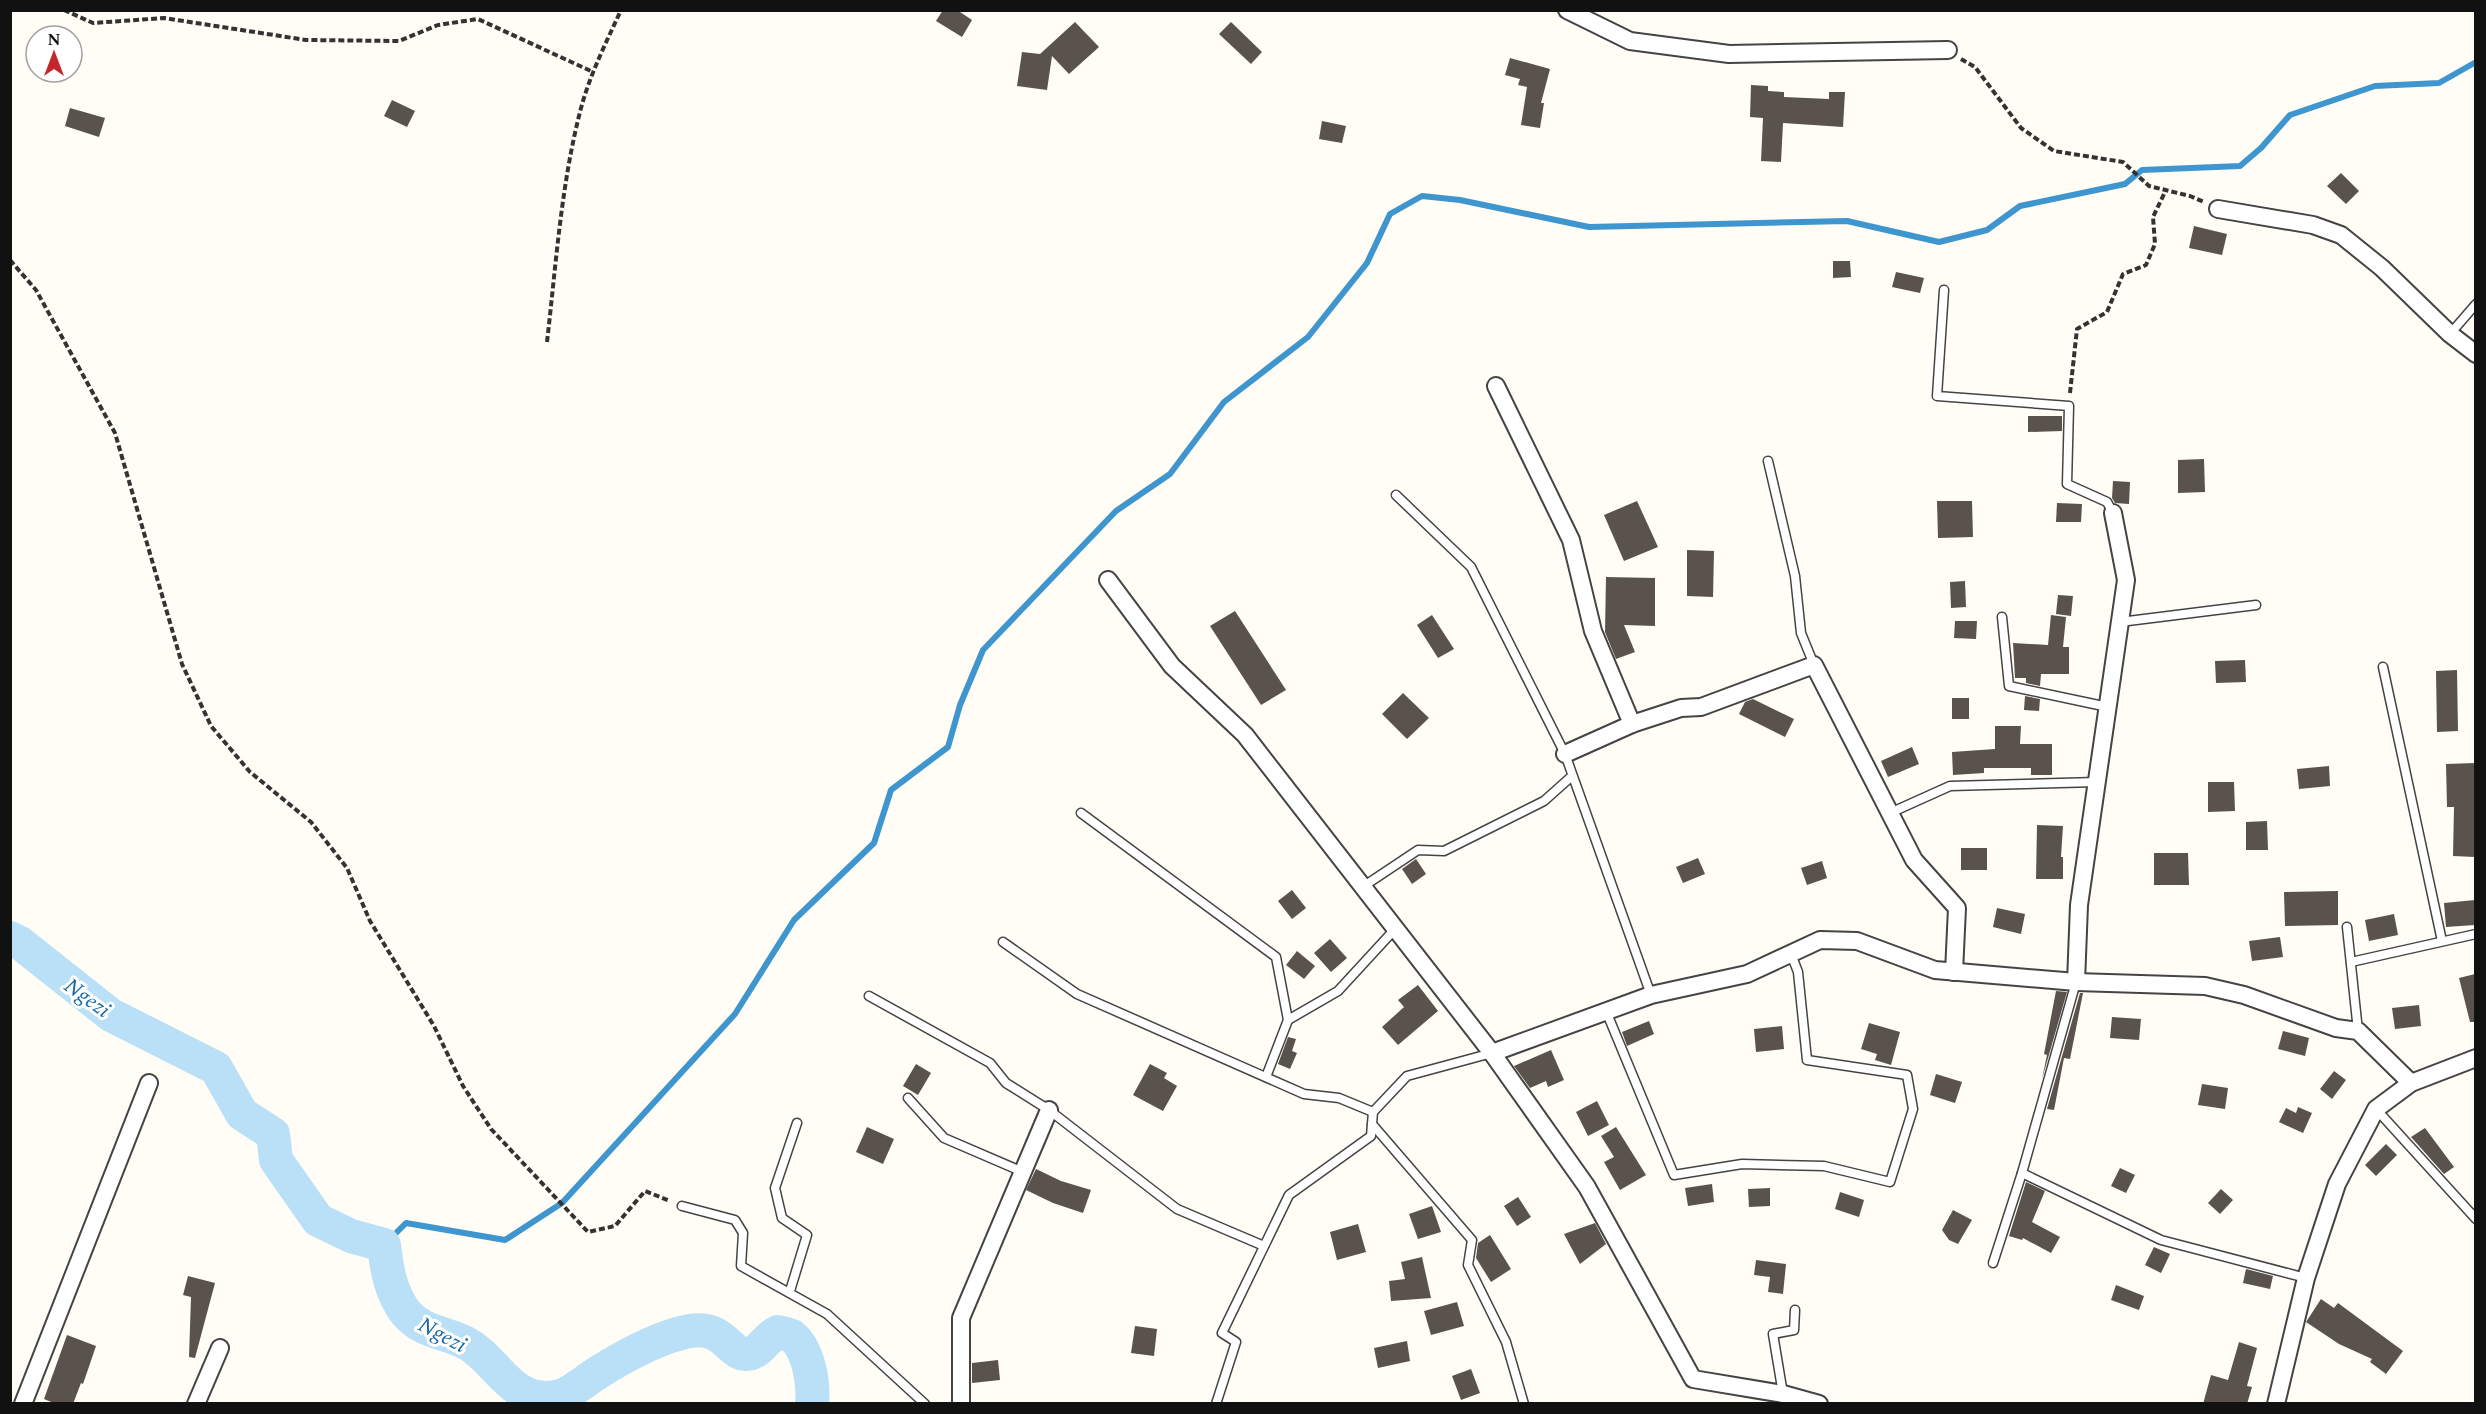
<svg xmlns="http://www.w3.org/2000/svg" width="2486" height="1414" viewBox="0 0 2486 1414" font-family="Spectral,serif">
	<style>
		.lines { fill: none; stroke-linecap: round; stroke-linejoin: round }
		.stream { stroke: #3f96cf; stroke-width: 6 }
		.river { stroke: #b9e0f7; stroke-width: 34 }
		.building { fill: #5a524d }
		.lane-casing { stroke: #444; stroke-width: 11 }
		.street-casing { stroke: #444; stroke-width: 20 }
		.path { stroke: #333; stroke-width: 4; stroke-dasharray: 6 3; stroke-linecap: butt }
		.lane { stroke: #fff; stroke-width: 8 }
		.street { stroke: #fff; stroke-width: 16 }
		.labels { text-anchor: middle; stroke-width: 6; stroke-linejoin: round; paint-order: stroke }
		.water-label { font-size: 22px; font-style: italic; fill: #1768a6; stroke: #fff }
	</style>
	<rect width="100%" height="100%" fill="#fffdf5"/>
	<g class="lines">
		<path class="stream" d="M384 1245 406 1223 505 1240 562 1203 735 1014 794 920 874 843 891 790 948 747 960 705 983 650 1116 511 1170 474 1224 402 1308 337 1367 263 1390 214 1422 196 1460 200 1589 227 1847 221 1939 242 1987 230 2020 206 2125 184 2142 170 2240 166 2261 148 2290 115 2375 86 2439 83 2476 62"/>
		<path class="river" d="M10 938 20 943 111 1015 216 1068 242 1114 273 1134 276 1160 318 1220 351 1236 384 1245C387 1270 390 1292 406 1313 423 1333 445 1332 466 1343 498 1360 511 1405 556 1397 570 1395 587 1379 599 1372 626 1355 658 1337 690 1331 724 1325 730 1355 746 1354 760 1354 766 1337 778 1332 782 1333 789 1334 792 1336 809 1350 814 1384 812 1404"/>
	</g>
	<g class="building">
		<path d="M943 10H957L972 20 962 37 936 21Z"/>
		<path d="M1075 22 1099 47 1069 74 1052 56 1047 90 1017 86 1022 52 1040 54Z"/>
		<path d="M1231 22 1262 52 1251 64 1219 34Z"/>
		<path d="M1510 58 1550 69 1541 103H1544L1540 128 1521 125 1527 87 1518 85 1520 79 1505 75Z"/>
		<path d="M1751 85 1768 86V91L1784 92V97L1829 99V92H1845L1843 127 1783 123 1781 162 1761 161 1763 118 1750 117Z"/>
		<path d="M392 100 415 111 407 127 384 116Z"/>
		<path d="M70 108 105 118 99 137 65 126Z"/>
		<path d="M1322 121 1346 126 1342 143 1319 139Z"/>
		<path d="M2341 173 2359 191 2346 204 2327 186Z"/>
		<path d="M2194 226 2227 234 2222 255 2189 248Z"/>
		<path d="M1833 261H1850L1851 277 1833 278Z"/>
		<path d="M1896 272 1924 278 1920 293 1892 287Z"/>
		<path d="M2028 416H2062V431L2028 432Z"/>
		<path d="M2204 459 2205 492 2178 493V460Z"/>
		<path d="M2113 481 2130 482 2129 504 2115 503 2112 498Z"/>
		<path d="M1637 501 1658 547 1624 561 1604 515Z"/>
		<path d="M1937 501H1972L1973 537 1938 538Z"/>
		<path d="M2057 503 2082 504 2081 522H2056Z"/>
		<path d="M1687 550 1714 551 1713 597 1687 596Z"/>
		<path d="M1606 577 1655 578V626L1624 625 1635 652 1616 659 1605 632Z"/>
		<path d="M1965 581 1966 607 1951 608 1950 582Z"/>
		<path d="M2058 595 2073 596 2071 616 2056 614Z"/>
		<path d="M1235 611 1286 690 1261 705 1210 626Z"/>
		<path d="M1432 615 1454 649 1438 658 1417 625Z"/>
		<path d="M2051 615 2066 617 2063 647H2069V674H2041L2040 686 2026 683V678H2015L2013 643 2048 645Z"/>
		<path d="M1955 621H1977L1976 639 1954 638Z"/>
		<path d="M2245 660 2246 682 2216 683 2215 661Z"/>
		<path d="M2457 670 2458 731 2437 732 2436 671Z"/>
		<path d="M1403 693 1429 718 1407 739 1382 714Z"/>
		<path d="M2025 696 2040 699 2039 711 2024 710Z"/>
		<rect x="1952" y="698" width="17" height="21"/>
		<path d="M1753 699 1794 719 1785 737 1739 714 1745 702Z"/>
		<path d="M1995 726H2021L2020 744H2052V775H2031V768H1984V773L1953 775 1952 752 1995 749Z"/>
		<path d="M1912 747 1919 764 1888 777 1881 761Z"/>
		<path d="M2475 763V857L2453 856 2454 807H2447L2446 764Z"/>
		<path d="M2329 766 2330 786 2299 789 2297 769Z"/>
		<path d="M2208 782H2234L2235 811 2208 812Z"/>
		<path d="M2267 821 2268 850H2246V822Z"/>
		<path d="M2037 825 2063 826 2061 857H2063V879H2036Z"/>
		<rect x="1961" y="848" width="26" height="22"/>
		<path d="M2154 853H2188L2189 885H2154Z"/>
		<path d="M1698 858 1705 874 1683 883 1676 867Z"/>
		<path d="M1416 859 1426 874 1412 884 1402 869Z"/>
		<path d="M1822 861 1827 878 1807 885 1801 868Z"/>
		<path d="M1292 890 1306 908 1292 919 1278 901Z"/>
		<path d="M2338 891V925L2285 926 2284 892Z"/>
		<path d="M2475 900V925L2446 927 2444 903Z"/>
		<path d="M1997 908 2025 914 2021 934 1993 927Z"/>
		<path d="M2394 914 2398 935 2369 941 2365 920Z"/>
		<path d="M2280 937 2283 957 2252 961 2249 941Z"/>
		<path d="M1330 939 1347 958 1331 972 1314 953Z"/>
		<path d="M1297 951 1315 966 1304 979 1286 965Z"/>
		<path d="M2475 974V1022H2470L2459 978Z"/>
		<path d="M1418 985 1438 1011 1398 1045 1382 1027 1404 1007 1398 1000Z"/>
		<path d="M2056 991 2067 992 2042 1079 2047 1055 2044 1054Z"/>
		<path d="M2080 993H2083L2070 1059 2064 1058 2054 1110 2047 1109Z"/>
		<path d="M2419 1005 2421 1026 2395 1029 2392 1008Z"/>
		<path d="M2112 1017 2141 1019 2139 1040 2110 1038Z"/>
		<path d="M1649 1021 1654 1034 1627 1046 1622 1032Z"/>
		<path d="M1869 1023 1900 1032 1891 1065 1875 1060 1877 1054 1861 1049Z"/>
		<path d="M1782 1026 1784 1049 1756 1052 1754 1029Z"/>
		<path d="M2283 1031 2309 1038 2305 1056 2278 1049Z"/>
		<path d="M1288 1037 1296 1039 1292 1051 1297 1053 1290 1069 1278 1064Z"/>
		<path d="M1551 1050 1564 1080 1548 1087 1546 1081 1530 1088 1514 1066Z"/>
		<path d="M916 1064 931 1073 918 1095 903 1086Z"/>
		<path d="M1150 1064 1167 1073 1164 1078 1177 1086 1163 1111 1133 1095Z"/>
		<path d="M2334 1071 2346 1080 2332 1099 2320 1089Z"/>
		<path d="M1936 1074 1962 1082 1955 1103 1930 1095Z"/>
		<path d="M2202 1084 2228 1088 2225 1109 2198 1105Z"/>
		<path d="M1597 1101 1609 1125 1588 1136 1576 1112Z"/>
		<path d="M2298 1107 2312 1113 2303 1133 2279 1122 2286 1108 2296 1113Z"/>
		<path d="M867 1127 894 1139 883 1164 856 1152Z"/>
		<path d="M1616 1127 1646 1175 1620 1190 1604 1162 1614 1157 1601 1136Z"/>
		<path d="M2425 1128 2454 1167 2444 1174 2411 1137Z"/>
		<path d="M2386 1144 2397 1155 2376 1176 2365 1165Z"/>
		<path d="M2120 1168 2135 1175 2126 1193 2111 1186Z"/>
		<path d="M1036 1169 1061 1181 1091 1190 1083 1213 1053 1203 1026 1190Z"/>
		<path d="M2026 1182 2045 1191 2032 1222 2060 1237 2051 1253 2023 1238 2022 1240 2009 1236Z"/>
		<path d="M1712 1184 1714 1202 1688 1206 1685 1188Z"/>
		<path d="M1770 1188V1206L1749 1207 1748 1189Z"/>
		<path d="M2221 1189 2233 1200 2220 1214 2208 1203Z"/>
		<path d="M1840 1192 1864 1200 1859 1217 1835 1209Z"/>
		<path d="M1518 1197 1531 1217 1517 1226 1504 1206Z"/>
		<path d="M1432 1206 1441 1232 1418 1239 1409 1214Z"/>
		<path d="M1953 1210 1972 1220 1958 1244 1949 1240 1942 1230Z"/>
		<path d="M1595 1223 1606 1244 1580 1264 1564 1234Z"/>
		<path d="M1358 1224 1366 1252 1337 1260 1330 1232Z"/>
		<path d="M1490 1235 1511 1269 1491 1282 1476 1258 1478 1243Z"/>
		<path d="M2154 1247 2170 1254 2161 1273 2145 1265Z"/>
		<path d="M1422 1257 1431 1298 1391 1301 1389 1281 1405 1279 1401 1262Z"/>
		<path d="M1756 1260 1786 1264 1783 1294 1768 1292 1770 1277 1754 1275Z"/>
		<path d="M2246 1269 2273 1276 2270 1289 2243 1283Z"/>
		<path d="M188 1276 215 1283 195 1358 189 1357 191 1297 183 1295Z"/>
		<path d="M2116 1285 2144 1296 2139 1310 2111 1300Z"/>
		<path d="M2321 1299 2334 1308 2338 1303 2403 1351 2386 1374 2370 1362 2372 1359 2339 1344 2306 1322Z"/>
		<path d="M1457 1302 1464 1326 1431 1335 1424 1311Z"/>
		<path d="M1135 1326 1157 1329 1154 1356 1131 1353Z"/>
		<path d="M67 1335 96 1346 83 1384 81 1383 73 1404H56L44 1399Z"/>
		<path d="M1407 1341 1410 1361 1378 1368 1374 1348Z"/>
		<path d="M2239 1342 2257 1348 2247 1386 2252 1387 2247 1404H2203L2211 1375 2228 1380Z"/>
		<path d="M998 1360 1000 1380 972 1383V1363Z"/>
		<path d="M1471 1369 1480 1393 1461 1400 1452 1376Z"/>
	</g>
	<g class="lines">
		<defs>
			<g id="lane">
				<path d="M1944 290 1937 396 2069 406 2067 484 2107 502 2113 513"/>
				<path d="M2450 334 2476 304"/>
				<path d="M1768 461 1795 576 1801 633 1814 665"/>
				<path d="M1396 495 1471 567 1565 754 1651 995"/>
				<path d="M2002 617 2009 686 2108 707"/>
				<path d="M2120 622 2256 605"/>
				<path d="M2383 667 2442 941"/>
				<path d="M1081 813 1276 957 1288 1020 1266 1077"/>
				<path d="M1890 813 1950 786 2097 782"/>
				<path d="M1364 886 1418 850 1444 851 1544 801 1572 776"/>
				<path d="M2347 927 2358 1031"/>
				<path d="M1003 942 1077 994 1304 1094 1339 1098 1373 1112"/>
				<path d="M2351 962 2476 934"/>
				<path d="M2076 982 2022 1173 2161 1240 2306 1278"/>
				<path d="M869 996 990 1063 1006 1083 1049 1110 1177 1209 1264 1246"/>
				<path d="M1606 1011 1674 1175 1742 1164 1824 1166 1890 1182 1913 1109 1907 1075 1807 1060 1798 972 1791 954"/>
				<path d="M1288 1020 1338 991 1396 928"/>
				<path d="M908 1098 944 1138 1023 1172"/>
				<path d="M2376 1109 2476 1219"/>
				<path d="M1372 1124 1472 1240 1468 1265 1506 1342 1524 1404"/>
				<path d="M682 1206 735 1220 743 1233 741 1266 827 1314 925 1404"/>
				<path d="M1993 1263 2022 1173"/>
				<path d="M790 1291 807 1235 782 1218 775 1188 797 1123"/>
				<path d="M1783 1394 1773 1334 1794 1330 1795 1310"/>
				<path d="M1216 1404 1236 1342 1222 1333 1289 1195 1371 1136 1373 1112 1407 1076 1492 1053"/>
			</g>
			<g id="street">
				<path d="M1567 10 1630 41 1729 54 1948 50"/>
				<path d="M2218 209 2313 225 2341 235 2382 268 2450 334 2476 354"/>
				<path d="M1496 386 1571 540 1593 631 1632 724"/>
				<path d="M1108 580 1172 666 1245 735 1492 1053 1587 1187 1693 1379 1783 1394 1819 1404"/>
				<path d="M1565 754 1632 724 1681 708 1701 707 1814 665 1914 860 1957 908 1954 972"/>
				<path d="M2076 982 2079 905 2126 580 2113 513"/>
				<path d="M1492 1053 1651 995 1747 974 1820 940 1857 941 1935 970 2076 982 2205 986 2244 995 2336 1028 2358 1031 2411 1083"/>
				<path d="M23 1404 149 1083"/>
				<path d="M196 1404 220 1348"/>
				<path d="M961 1404V1318L1049 1110"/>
				<path d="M2276 1404 2306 1278 2337 1184 2376 1109 2411 1083 2476 1058"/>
			</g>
		</defs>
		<use href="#lane" class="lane-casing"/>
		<use href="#street" class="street-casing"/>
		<g class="path">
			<path d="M64 10 93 23 164 18 306 40 399 41 438 25 478 19 593 72"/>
			<path d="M1961 59 1975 67 2021 128 2054 151 2123 162 2149 186 2190 196 2204 202"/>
			<path d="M10 260 36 290 115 433 182 664 211 726 250 772 311 822 347 868 370 921 434 1026 463 1086 491 1129 588 1232 615 1226 645 1191 670 1201"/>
			<path d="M547 342C556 265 561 186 580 112 589 76 606 43 621 10"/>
			<path d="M2070 393 2077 329 2107 312 2123 274 2146 265 2155 244 2153 217 2165 192"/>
		</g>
		<use href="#lane" class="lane"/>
		<use href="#street" class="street"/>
	</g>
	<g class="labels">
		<g class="water-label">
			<text transform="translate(88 997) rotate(36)" y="8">Ngezi</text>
			<text transform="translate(443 1334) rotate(28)" y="8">Ngezi</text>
		</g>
	</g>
	<rect width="2486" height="1414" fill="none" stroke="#111111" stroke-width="24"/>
	<g transform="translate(54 54)"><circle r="28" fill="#ffffff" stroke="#a0a0a0" stroke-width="1.5"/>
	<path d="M0-4.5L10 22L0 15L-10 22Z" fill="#c4262e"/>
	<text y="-9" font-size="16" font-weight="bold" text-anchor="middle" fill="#111111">N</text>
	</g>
</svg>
